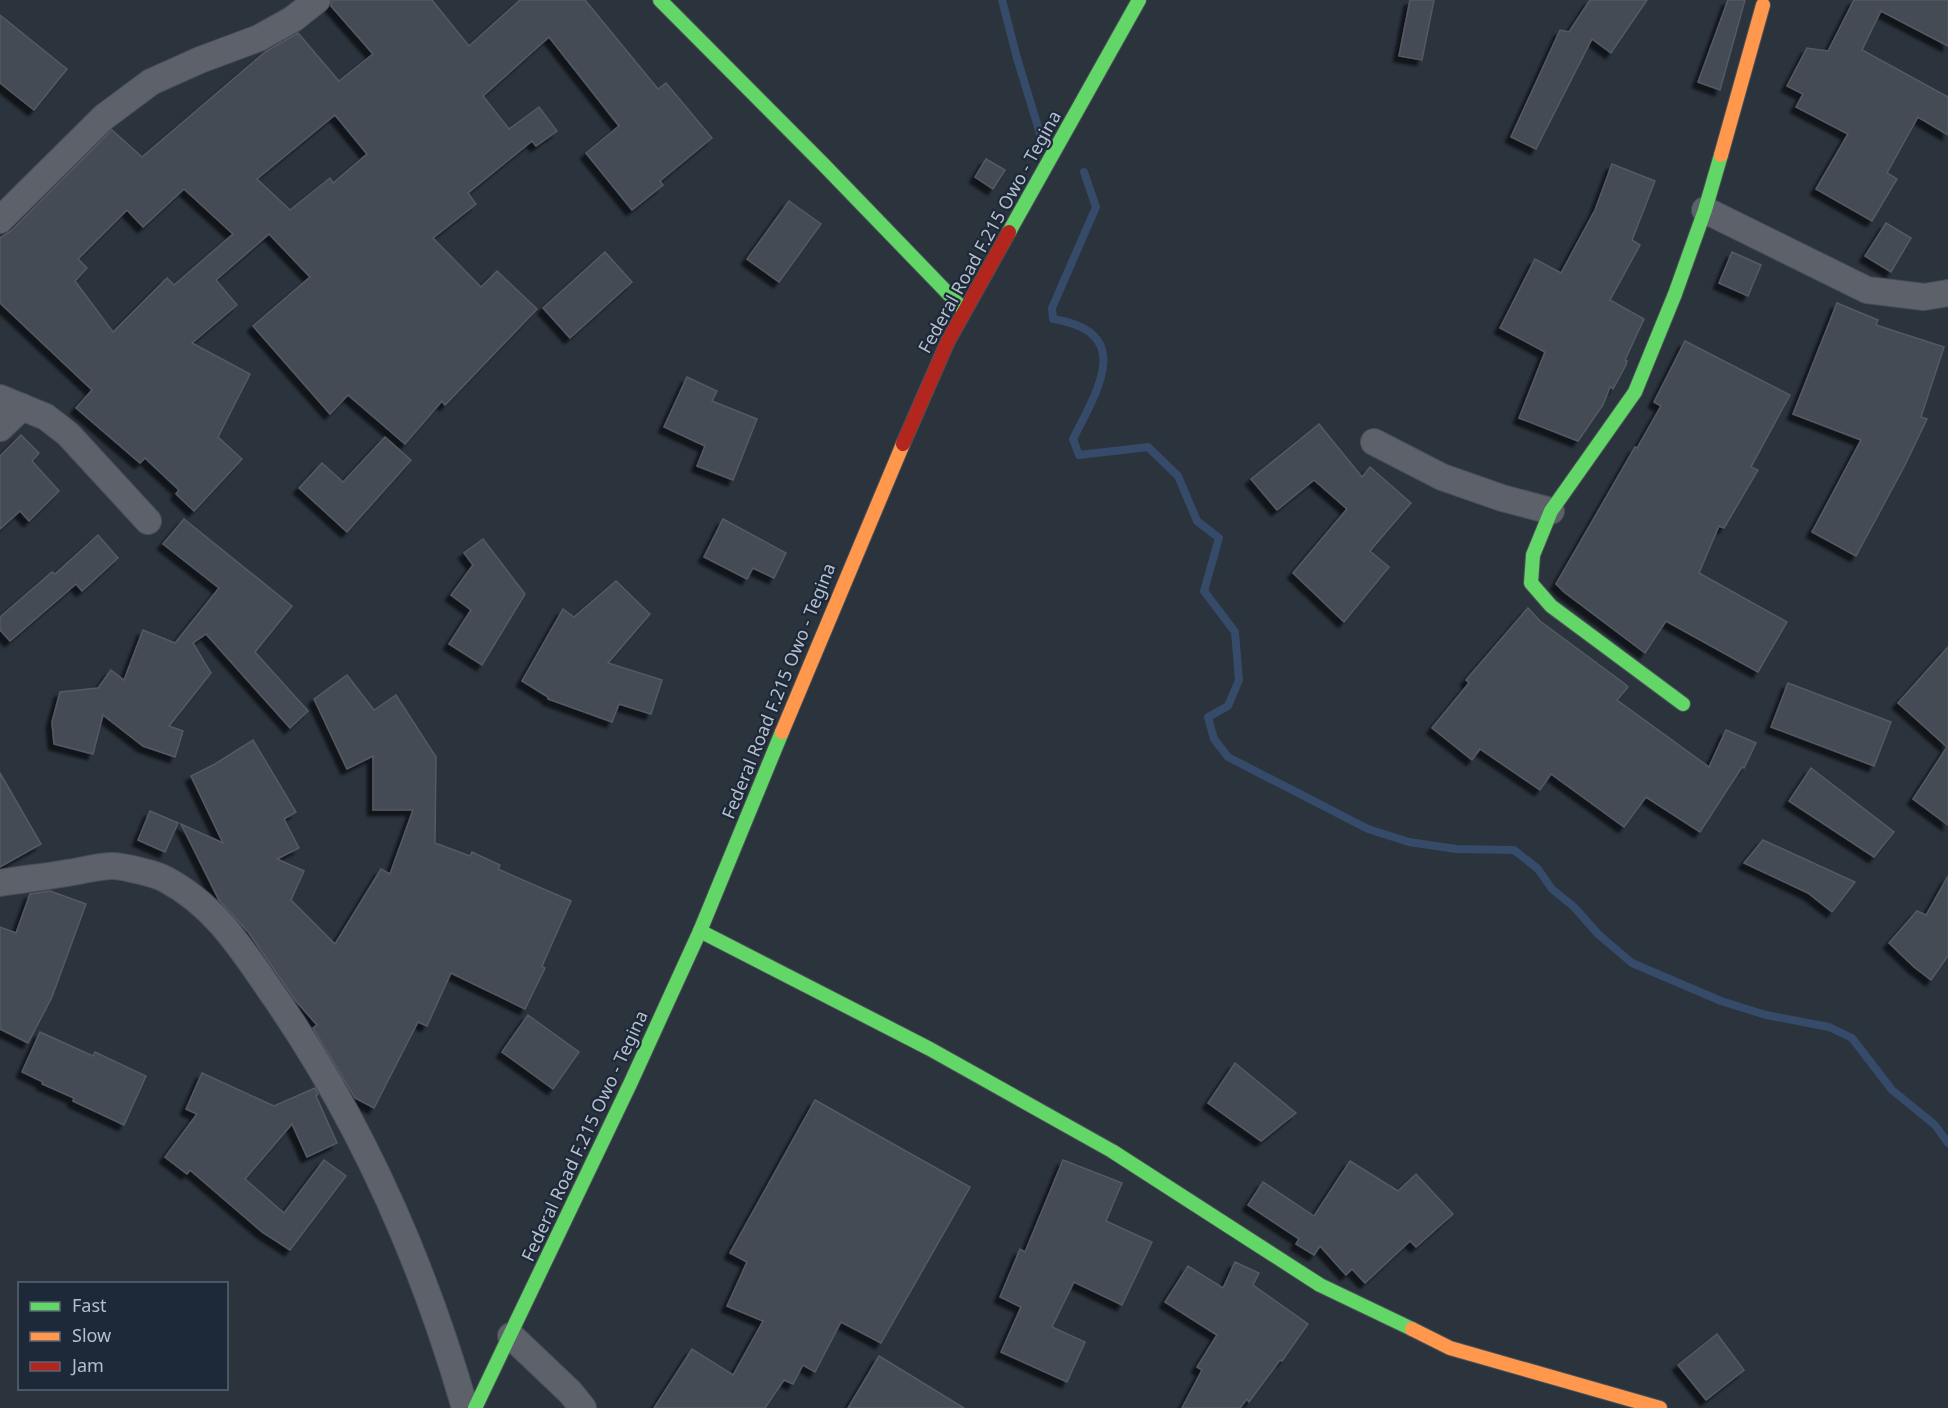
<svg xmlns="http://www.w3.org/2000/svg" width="1948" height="1408" viewBox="0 0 1948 1408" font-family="'Noto Sans',sans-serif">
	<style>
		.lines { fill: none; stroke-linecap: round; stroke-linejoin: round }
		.stream { stroke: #354b69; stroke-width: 8 }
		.building { fill: #444b54; stroke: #535a64; stroke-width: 1.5; fill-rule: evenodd; filter: url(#shadow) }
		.street-casing { stroke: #4a4f57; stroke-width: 28 }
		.fast-casing { stroke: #4a4f57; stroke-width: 16 }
		.slow-casing { stroke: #4a4f57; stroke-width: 16 }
		.jam-casing { stroke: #4a4f57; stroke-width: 16 }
		.street { stroke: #5c616a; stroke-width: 26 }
		.fast { stroke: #63d668; stroke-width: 14 }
		.slow { stroke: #ff974d; stroke-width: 14 }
		.jam { stroke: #b3261e; stroke-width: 14 }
		.labels { text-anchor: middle; stroke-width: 4.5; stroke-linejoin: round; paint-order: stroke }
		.street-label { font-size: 18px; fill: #b6bfcd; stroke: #1d2939 }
	</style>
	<defs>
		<filter id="shadow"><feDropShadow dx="-5.5" dy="5.5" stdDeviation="1.5" flood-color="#0009"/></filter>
	</defs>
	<rect width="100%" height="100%" fill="#2b333d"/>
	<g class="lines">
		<g class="stream">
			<path d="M1002 0 1017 58 1041 137"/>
			<path d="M1084 172 1096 207 1052 308 1053 319C1136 332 1097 391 1073 439L1079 455 1148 447 1178 476 1197 521 1219 538 1204 591 1235 632 1239 680 1228 706 1208 717 1214 739 1228 757 1368 829 1409 842 1456 849 1514 850 1538 869 1552 889 1574 907 1598 934 1632 963 1721 1001 1766 1015 1829 1027 1852 1038 1892 1090 1935 1125 1948 1143"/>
		</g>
	</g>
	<g class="building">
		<path d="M332 0H432L469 46 520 0H585L658 89 666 83 712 138 660 181 663 185 632 210 586 153 619 126 549 37 483 96 509 129 539 107 557 131 536 146 532 141 468 193 476 204 433 238 481 287 497 271 537 309 445 405 442 401 405 444 348 395 330 414 253 326 310 277 269 234 216 280 237 305 192 343 250 374 218 437 242 459 194 511 176 494 179 490 145 458 140 463 76 408 92 390 0 303V238L11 231 112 130 142 157 265 52 298 33 339 81 373 54 331 6ZM335 115 367 154 333 183 330 178 290 210 257 179ZM184 189 233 234 174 285 167 278 113 332 75 281 87 268 78 259 127 210 143 227Z"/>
		<path d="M1410 0H1434L1422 60 1399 56Z"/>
		<path d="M1590 0H1647L1611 53 1592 39 1536 149 1511 137 1560 30 1569 32Z"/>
		<path d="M1728 0H1745L1720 90 1698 82Z"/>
		<path d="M1854 0H1948V46L1881 11 1862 50 1948 97V135L1918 117 1887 173 1897 179 1872 221 1816 189 1848 134 1796 107 1803 94 1787 86 1807 48 1828 51Z"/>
		<path d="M0 15 67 69 34 110 0 83Z"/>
		<path d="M986 159 1005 170 993 189 975 177Z"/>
		<path d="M1612 164 1655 181 1632 240 1640 245 1610 300 1644 319 1625 360 1627 361 1626 365 1613 389 1610 387 1603 405 1578 441 1519 418 1545 352 1500 328 1535 259 1561 273 1595 210Z"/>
		<path d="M789 201 821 224 779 282 747 259Z"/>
		<path d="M1886 223 1911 238 1891 272 1865 256Z"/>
		<path d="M605 252 632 282 570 338 543 308Z"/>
		<path d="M1732 252 1761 265 1748 296 1719 283Z"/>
		<path d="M1837 303 1878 320 1876 325 1944 347 1921 417 1927 419 1905 465 1856 556 1812 532 1861 440 1793 414Z"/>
		<path d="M1685 341 1790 395 1751 467 1758 470 1724 528 1719 526 1699 573 1787 622 1758 672 1666 621 1645 653 1564 592 1556 584 1635 447 1637 448 1661 406 1654 402Z"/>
		<path d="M687 377 717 391 712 401 757 419 733 480 697 466 705 446 664 427Z"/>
		<path d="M1319 424 1362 477 1370 467 1411 503 1370 551 1389 567 1344 622 1293 573 1347 509 1314 480 1277 510 1251 479Z"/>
		<path d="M21 435 39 453 32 461 59 491 29 521 20 511 0 529V456Z"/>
		<path d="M385 437 411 460 347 532 299 488 322 463 343 482Z"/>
		<path d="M184 519 292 606 255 652 308 711 290 728 206 634 193 643 211 673 169 726 183 731 175 757 143 746 103 715 93 754 54 744 52 722 60 692 98 688 111 670 124 680 143 630 175 643 219 588 163 544Z"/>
		<path d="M723 519 786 553 774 578 753 568 747 579 704 557Z"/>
		<path d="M98 535 118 558 82 591 76 584 10 641 0 630V617L52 572 55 574Z"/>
		<path d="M483 539 525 594 482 665 449 644 471 610 451 595 473 565 464 553Z"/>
		<path d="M616 581 650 614 608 663 662 680 651 714 619 704 612 722 548 699V697L522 681 563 609 574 617Z"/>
		<path d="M1528 608 1540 621 1625 684 1628 687 1617 700 1709 767 1726 730 1756 743 1744 768 1742 767 1700 832 1646 797 1624 827 1551 774 1540 790 1480 749 1472 760 1432 728 1469 683 1466 680Z"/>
		<path d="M1948 647V825L1913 799 1947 747 1898 703Z"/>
		<path d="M347 675 374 710 396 695 436 757 435 843 470 856 472 852 500 865 498 869 571 901 542 966 545 968 525 1009 451 973 427 1026 418 1022 374 1108 355 1098 313 1028 317 1025 295 1000 249 933 219 900 181 824 223 843 191 776 215 764 253 740 296 812 284 819 299 848 277 859 304 871 291 900 335 944 381 869 390 874 413 810H373V756L347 769 314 699Z"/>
		<path d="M1788 683 1891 722 1874 766 1771 727Z"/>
		<path d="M1811 768 1894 832 1874 857 1789 801Z"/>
		<path d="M0 773 41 844 0 867Z"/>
		<path d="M150 811 178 823 165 852 138 840Z"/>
		<path d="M1763 840 1855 882 1832 912 1808 893 1744 863Z"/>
		<path d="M1948 876V956L1931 980 1914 967 1889 943 1917 911 1926 915Z"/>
		<path d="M50 891 86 904 52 997 28 1043 0 1029V927L16 933 30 894Z"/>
		<path d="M528 1015 579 1052 553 1089 502 1052Z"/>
		<path d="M40 1032 93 1056 95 1052 146 1076 124 1125 73 1101 74 1098 42 1084 43 1082 22 1072Z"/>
		<path d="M1235 1063 1296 1113 1261 1141 1208 1103Z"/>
		<path d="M202 1073 274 1106 315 1088 318 1094 316 1096 337 1143 307 1157 292 1124 245 1179 284 1213 324 1160 346 1176 290 1250 262 1232 190 1170 187 1174 165 1157 197 1114 186 1109Z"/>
		<path d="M815 1100 970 1187 881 1343 841 1322 815 1372 803 1365 793 1384 784 1380 765 1408H654L692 1349 733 1375 763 1321 727 1306 747 1262 730 1253Z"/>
		<path d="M1063 1160 1122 1183 1106 1221 1152 1242 1122 1305 1074 1282 1052 1327 1085 1342 1067 1382 1001 1352 1021 1307 1000 1297 1020 1249 1025 1252Z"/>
		<path d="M1350 1161 1398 1191 1416 1174 1453 1214 1416 1247 1410 1241 1365 1283 1352 1269 1346 1275 1320 1246 1314 1255 1296 1244 1299 1239 1248 1205 1263 1182 1314 1216Z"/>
		<path d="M1235 1262 1259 1273 1253 1285 1308 1324 1282 1361 1280 1360 1249 1402 1247 1399 1240 1408H1182L1202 1370 1197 1367 1217 1335 1165 1302 1188 1266 1223 1288Z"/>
		<path d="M1717 1334 1744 1370 1706 1400 1678 1365Z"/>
		<path d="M879 1356 964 1408H848Z"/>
	</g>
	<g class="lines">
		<defs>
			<g id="street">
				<path d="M1705 210 1867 290 1924 297 1948 293"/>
				<path d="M0 220 104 117 151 82 200 60 259 38 293 19 317 0"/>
				<path d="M0 398 46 417 68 434 148 521"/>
				<path d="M0 428 22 407"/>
				<path d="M1374 442 1442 477 1502 498 1551 511"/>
				<path d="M0 883C22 879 45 877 67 873 82 871 98 866 112 866 123 866 156 874 165 879 214 905 240 946 270 990 359 1117 422 1259 465 1408"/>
				<path d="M511 1336 570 1392 583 1408"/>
			</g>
			<g id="fast">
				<path d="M660 0 823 164 964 310"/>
				<path d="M1009 232 1139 0"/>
				<path d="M1683 704 1551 606 1531 583 1533 555 1551 511 1635 392 1675 294 1705 210 1721 155"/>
				<path d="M700 931 930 1049 1112 1151 1320 1285 1412 1329"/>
				<path d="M475 1408 631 1082 700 931 782 732"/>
			</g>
			<g id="slow">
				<path d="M1721 155 1763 5"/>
				<path d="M782 732 903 444"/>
				<path d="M1412 1329 1450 1348 1660 1408"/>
			</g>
			<path id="jam" d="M903 444 948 341 1009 232"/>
		</defs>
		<use href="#street" class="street-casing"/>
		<use href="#fast" class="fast-casing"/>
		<use href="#slow" class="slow-casing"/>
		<use href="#jam" class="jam-casing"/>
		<use href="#street" class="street"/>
		<use href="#fast" class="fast"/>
		<use href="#slow" class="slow"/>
		<use href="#jam" class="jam"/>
	</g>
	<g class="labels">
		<g class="street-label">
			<text transform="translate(990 232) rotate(-61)" y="6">Federal Road F.215 Owo - Tegina</text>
			<text transform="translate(779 691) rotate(-68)" y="6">Federal Road F.215 Owo - Tegina</text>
			<text transform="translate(585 1136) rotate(-65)" y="6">Federal Road F.215 Owo - Tegina</text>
		</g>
	</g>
	<rect x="18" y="1282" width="210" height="108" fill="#1d2939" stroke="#5a6574" stroke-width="1.5"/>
	<rect x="30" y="1302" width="30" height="9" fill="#63d668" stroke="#5a6574" stroke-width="1.5"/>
	<text x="72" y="1312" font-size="18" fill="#b6bfcd">Fast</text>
	<rect x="30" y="1332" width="30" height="9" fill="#ff974d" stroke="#5a6574" stroke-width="1.5"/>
	<text x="72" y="1342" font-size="18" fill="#b6bfcd">Slow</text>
	<rect x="30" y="1362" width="30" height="9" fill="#b3261e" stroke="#5a6574" stroke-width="1.5"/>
	<text x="72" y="1372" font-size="18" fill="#b6bfcd">Jam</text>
</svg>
